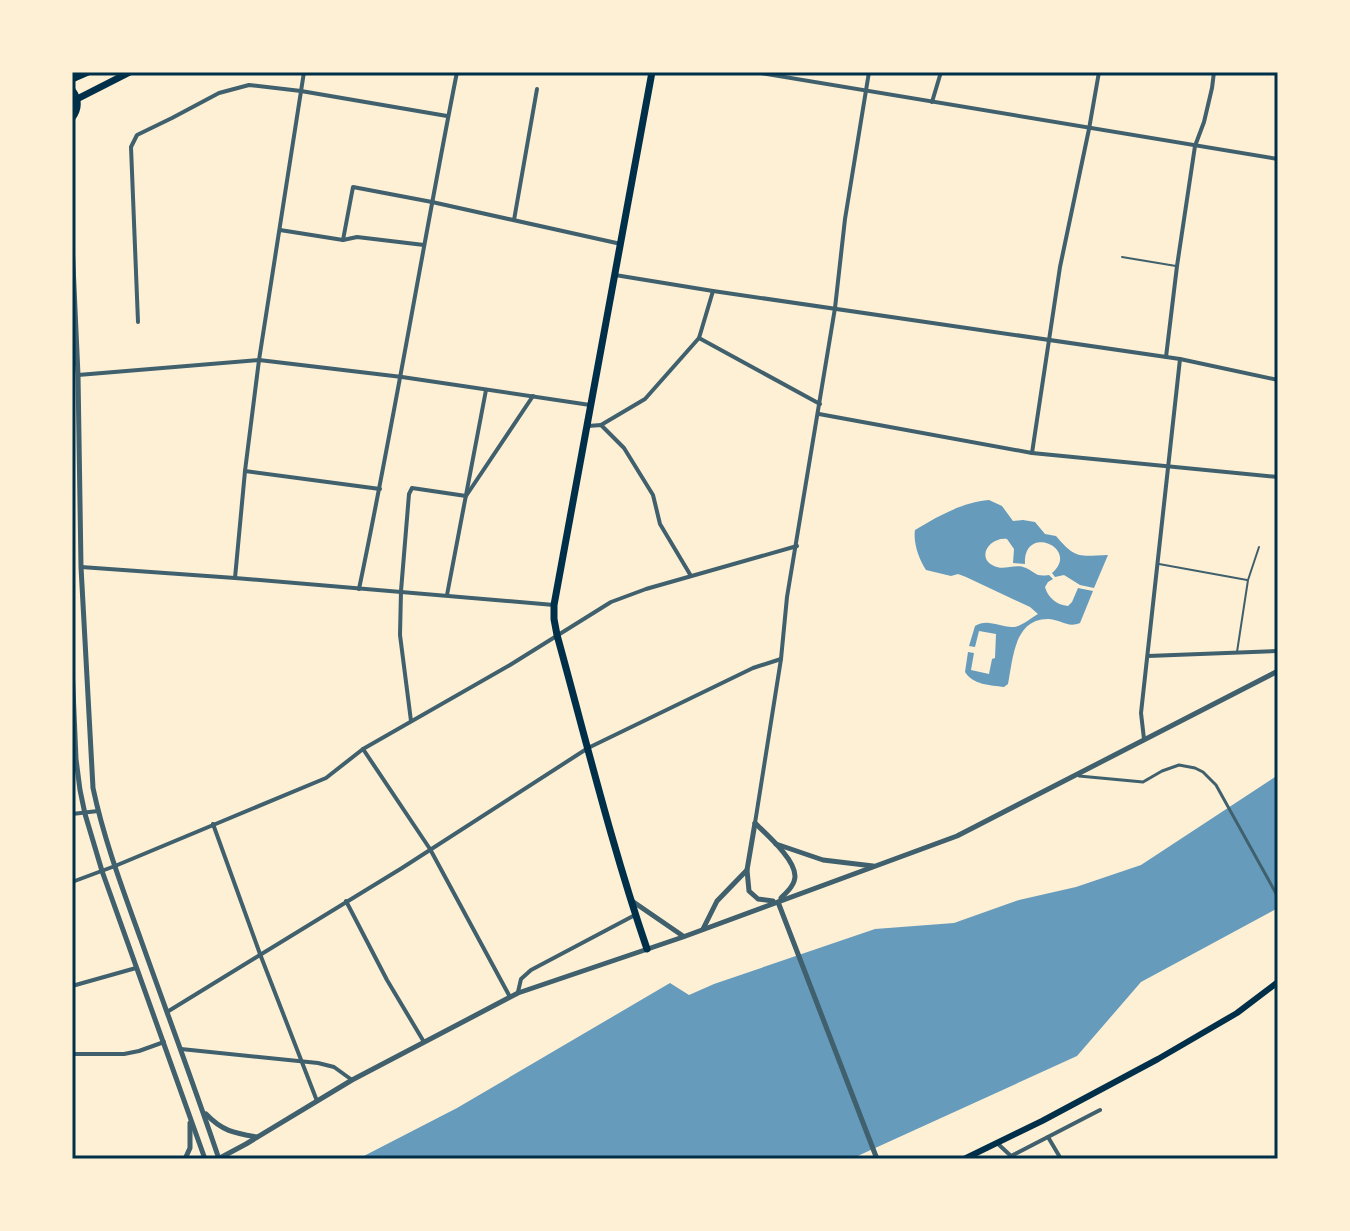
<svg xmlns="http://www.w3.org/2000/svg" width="1350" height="1231" viewBox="0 0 1350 1231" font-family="Mulish,sans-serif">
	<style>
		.water { fill: #669bbc }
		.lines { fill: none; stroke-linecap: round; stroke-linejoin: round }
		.service { stroke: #3f606c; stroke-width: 2 }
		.pedestrian { stroke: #3f606c; stroke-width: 3 }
		.minor { stroke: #3f606c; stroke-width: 4 }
		.tertiary { stroke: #3f606c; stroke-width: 5 }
		.secondary { stroke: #003049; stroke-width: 6 }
		.primary { stroke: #003049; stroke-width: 7 }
		.neatline { fill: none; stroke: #003049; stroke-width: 3 }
	</style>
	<rect width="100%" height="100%" fill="#fdf0d5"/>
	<g class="water">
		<path d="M989 500 1002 506 1013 521 1023 520 1035 522 1045 534 1056 536C1076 559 1077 556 1108 555L1094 588 1080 585 1064 575 1055 577 1052 573C1081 548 1023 523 1025 564L1013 563 1014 549 1007 539C989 537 976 558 994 566 1004 571 1015 563 1026 568 1037 573 1035 577 1049 575L1053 579 1048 582 1045 587C1048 598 1057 605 1068 606L1072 602 1078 588 1093 591 1080 623C1068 628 1061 620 1049 619 1014 618 1013 659 1008 684L1004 687C990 685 973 685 965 672L968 652 974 653 971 670 989 674 992 659 995 658 996 634 979 631 975 647 969 646 975 626C988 618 1000 628 1014 627 1022 626 1031 618 1038 614L1030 607 966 577 958 574 951 576 926 570C919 559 913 543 915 530 937 517 962 502 989 500Z"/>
		<path d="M1278 775V908L1141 982 1077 1056 851 1159H358L457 1108 670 983 689 995 714 984 875 929 954 923 1019 900 1076 887 1141 865Z"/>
	</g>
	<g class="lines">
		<g class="service">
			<path d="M1122 257 1176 266"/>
			<path d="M1159 564 1247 580"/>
			<path d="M1237 652 1248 580 1259 547"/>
		</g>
		<path class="pedestrian" d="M1079 776 1143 782 1162 771 1179 765 1195 768 1203 772 1216 785 1278 897"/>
		<g class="minor">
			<path d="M755 72 1278 159"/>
			<path d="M932 102 941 72"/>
			<path d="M514 220 537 89"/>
			<path d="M280 230 343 240 357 237 424 245"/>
			<path d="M343 240 353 187 432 202 621 244"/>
			<path d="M615 275 713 291 1180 359 1278 380"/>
			<path d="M138 322 131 147 137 135 172 118 219 93 249 85 301 91 447 116"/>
			<path d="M699 338 820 404"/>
			<path d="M1166 357 1177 266 1195 146 1204 122 1212 88 1214 72"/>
			<path d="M78 375 259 360 402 377 590 405"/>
			<path d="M819 414 1032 453 1060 267 1089 129 1099 72"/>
			<path d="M601 425 645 399 699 338 713 291"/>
			<path d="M588 426 601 425 624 448 653 495 660 524 691 576"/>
			<path d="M1032 453 1278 477"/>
			<path d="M245 471 380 489"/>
			<path d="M81 567 235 578 554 605"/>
			<path d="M235 578 245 471 259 360 304 72"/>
			<path d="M359 589C395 417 423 244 457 72"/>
			<path d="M447 595 486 390"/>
			<path d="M1148 656 1278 651"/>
			<path d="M411 721 400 635 401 591 409 494 412 488 466 496 533 396"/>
			<path d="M1144 739 1141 713 1180 359"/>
			<path d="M363 749 430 849 510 997"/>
			<path d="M72 814 98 811"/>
			<path d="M755 823 781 659 787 597 835 308 845 219 869 72"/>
			<path d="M213 824 260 954 317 1101"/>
			<path d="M72 882 115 866 326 778 363 749 510 665 611 602 646 589 797 546"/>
			<path d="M346 901 387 980 424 1042"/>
			<path d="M72 986 136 968"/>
			<path d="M518 992 521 979 531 970 635 915"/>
			<path d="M167 1012 402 868 588 748 753 668 781 659"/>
			<path d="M181 1049 318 1063 334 1067 352 1080"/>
			<path d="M72 1054H124L139 1051 164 1042"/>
			<path d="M1048 1137 1061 1159"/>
			<path d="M997 1143 1011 1156 1100 1110"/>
		</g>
		<g class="tertiary">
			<path d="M72 243 78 375 81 567 93 788C104 840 123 890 141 940 167 1013 194 1085 219 1159"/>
			<path d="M72 666 76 759 80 790 85 814 102 871 205 1159"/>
			<path d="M755 823 747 870 749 891 758 899 773 901"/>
			<path d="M755 823C767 835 795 859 795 876 795 885 787 892 781 898"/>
			<path d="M776 844 823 860 873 866"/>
			<path d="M632 901 683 936"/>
			<path d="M778 902 877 1159"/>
			<path d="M703 929 717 901 747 870"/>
			<path d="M206 1114C222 1131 234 1133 257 1137"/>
			<path d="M185 1159 190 1148V1123"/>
			<path d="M218 1159 246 1144 352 1080 518 993 683 937 957 836 1278 671"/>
		</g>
		<path class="secondary" d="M964 1159 1042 1121 1158 1059 1237 1013 1278 982"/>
		<g class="primary">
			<path d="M72 79 88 72"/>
			<path d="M72 90C79 99 79 109 72 118"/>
			<path d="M77 99 130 72"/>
			<path d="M647 949C612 847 586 740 557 635L554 619V605L652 72"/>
		</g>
	</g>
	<rect width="1350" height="1231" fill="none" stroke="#fdf0d5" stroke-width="148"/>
	<rect x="74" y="74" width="1202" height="1083" class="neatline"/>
</svg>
